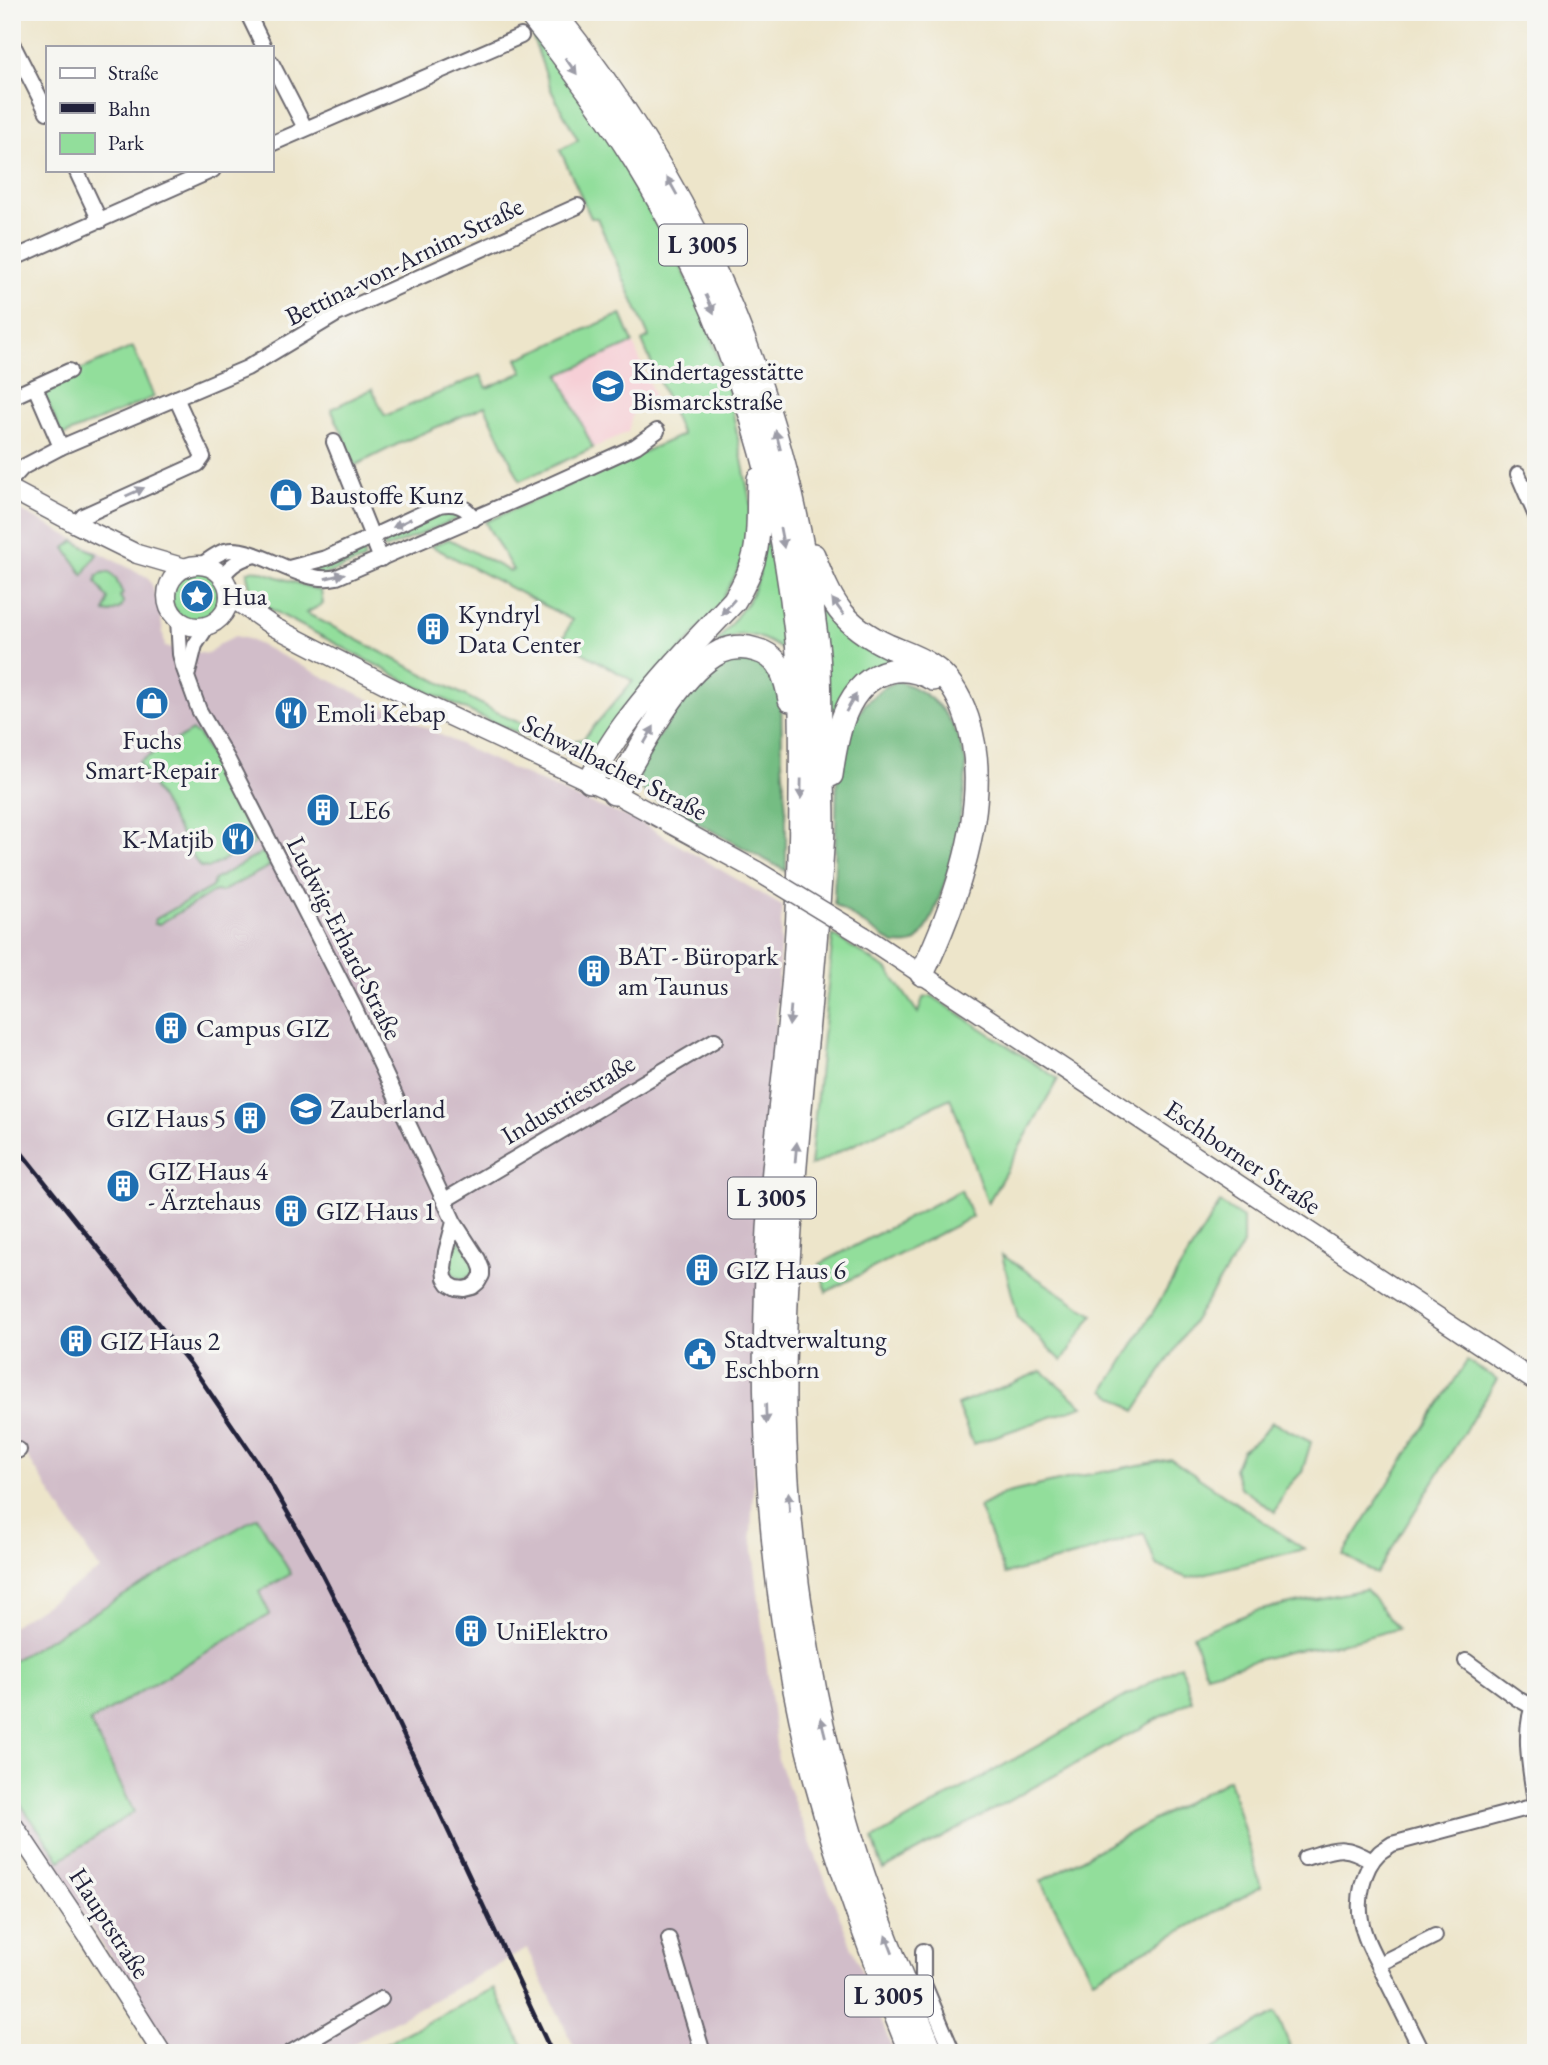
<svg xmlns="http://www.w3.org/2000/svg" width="1548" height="2065" viewBox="0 0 1548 2065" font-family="'EB Garamond',serif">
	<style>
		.built { fill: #f6cfd6 }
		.industrial { fill: #d1bdc9 }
		.green { fill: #92de9b; stroke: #5a806b; stroke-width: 2 }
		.forest { fill: #75bd83; stroke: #4c705f; stroke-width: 2 }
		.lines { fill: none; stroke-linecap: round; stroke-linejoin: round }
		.minor-casing { stroke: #69666d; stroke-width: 18 }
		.tertiary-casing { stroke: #69666d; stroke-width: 21 }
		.trunk-casing { stroke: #69666d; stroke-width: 26 }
		.minor { stroke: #fff; stroke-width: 14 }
		.tertiary { stroke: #fff; stroke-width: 18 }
		.trunk { stroke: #fff; stroke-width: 23 }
		.rail { stroke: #22223b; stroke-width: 4.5 }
		.tertiary-bridge-casing { stroke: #69666d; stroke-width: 21; stroke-linecap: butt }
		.tertiary-bridge { stroke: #fff; stroke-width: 18 }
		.oneway { fill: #9c9ca7 }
		.labels { text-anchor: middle; stroke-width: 7; stroke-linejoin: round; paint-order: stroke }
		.shield { fill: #f6f6f2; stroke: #626272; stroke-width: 2 }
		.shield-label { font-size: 24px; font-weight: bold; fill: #22223b }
		.street-label { font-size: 26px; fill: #22223b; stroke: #f6f6f2 }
		.poi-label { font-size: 26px; fill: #22223b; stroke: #f6f6f2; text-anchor: start }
	</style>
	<rect width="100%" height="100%" fill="#f6f6f2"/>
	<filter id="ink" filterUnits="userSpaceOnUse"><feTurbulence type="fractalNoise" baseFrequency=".0143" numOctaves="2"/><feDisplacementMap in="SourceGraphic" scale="14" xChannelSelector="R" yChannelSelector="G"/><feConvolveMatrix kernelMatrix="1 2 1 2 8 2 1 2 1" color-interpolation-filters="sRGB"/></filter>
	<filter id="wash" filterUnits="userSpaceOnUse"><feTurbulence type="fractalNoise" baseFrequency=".00686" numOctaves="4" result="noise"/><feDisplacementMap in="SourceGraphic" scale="28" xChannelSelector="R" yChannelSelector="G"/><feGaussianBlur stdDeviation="1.57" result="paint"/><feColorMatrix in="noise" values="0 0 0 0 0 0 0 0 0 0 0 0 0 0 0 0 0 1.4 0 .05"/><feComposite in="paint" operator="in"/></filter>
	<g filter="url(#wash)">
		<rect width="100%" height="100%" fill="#ede5ca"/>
		<path class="built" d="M633 343 655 397 635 405 628 432 593 448 559 375Z"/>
		<path class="industrial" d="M12 506 148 578 152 585 160 612 165 647 208 654 219 644 235 636 248 639 477 753 579 799 638 821 782 906 751 1533 778 1761 894 2053H577L527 1949 336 2053H174L12 1808V1626L100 1570 25 1453 12 1459Z"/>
		<g class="green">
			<path d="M530 29 542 35 632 170 701 306 728 387 751 506 750 547 719 606 593 753 587 756 569 755 492 722 414 685 253 600 247 575V572L251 570 260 571 321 591 323 604 306 613 508 718 569 742 583 739 633 681 562 641 572 620 431 546 449 539 509 571 513 570 485 522 682 435 642 341 649 337 597 218H591L560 150 578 140 552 92Z"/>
			<path d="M621 314 633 343 559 375 593 448 520 481 485 406 398 444 354 466 345 439 331 409 372 389 385 416 481 375 487 388 523 372 517 359Z"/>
			<path d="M133 347 154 397 62 436 41 387Z"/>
			<path d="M764 510 781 568 788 654C773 643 754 631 735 636 728 638 720 643 714 646L749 600 759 576Z"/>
			<path d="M444 511 458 513 461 517 385 549 383 543 385 538Z"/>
			<path d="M74 541 97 554 83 575 65 548Z"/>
			<path d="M357 551 364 554V560L321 576 308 568Z"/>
			<path d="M810 558C818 580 829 621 848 636 862 646 896 657 913 663L864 672 846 685 835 720 828 760Z"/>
			<circle cx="197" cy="596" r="26"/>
			<path d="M109 572 116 579 123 594 120 596 123 602 122 607 111 613 105 612 108 599 96 582 97 576 102 573Z"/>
			<path d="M192 731 199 735 257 842 209 868 201 867 197 863 139 762Z"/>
			<path d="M263 852 270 866 221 892 215 891 159 924H154L156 919 212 887 214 880Z"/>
			<path d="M833 935 888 970 918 1013 923 998 932 996 1058 1079 988 1203C973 1168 965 1132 950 1098L810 1166Z"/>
			<path d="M961 1190 972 1217 826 1292 820 1264Z"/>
			<path d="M1220 1203 1243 1218V1245L1135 1411 1105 1390Z"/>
			<path d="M455 1237 466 1248 474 1266 472 1275 463 1279 455 1277 450 1268Z"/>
			<path d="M1002 1255 1093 1315 1062 1361 1018 1318Z"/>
			<path d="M1467 1361 1497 1379 1376 1574 1343 1554Z"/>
			<path d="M1042 1371 1083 1406 973 1444 957 1405Z"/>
			<path d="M1272 1422 1311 1442 1302 1472 1285 1490 1275 1512 1240 1487 1234 1469 1242 1450 1259 1438Z"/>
			<path d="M1171 1459 1304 1549 1187 1578 1156 1565 1144 1533 1075 1556 1005 1574 979 1507 1003 1494 1075 1477Z"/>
			<path d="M257 1517 291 1574 259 1592 270 1614 90 1722 134 1812 60 1860 12 1792V1661Z"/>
			<path d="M1366 1589 1397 1629 1340 1644 1291 1651 1206 1674 1193 1635 1256 1611Z"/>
			<path d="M1181 1665 1192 1700 883 1870 873 1839Z"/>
			<path d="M1229 1779 1261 1887 1093 1979 1041 1881Z"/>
			<path d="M494 1988 526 2053H367Z"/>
			<path d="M1276 2013 1291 2048 1283 2053H1206Z"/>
		</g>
		<g class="forest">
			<path d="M730 656 757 657 781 675 782 760 786 811V871L648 796 641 788 639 771 650 748 704 673Z"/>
			<path d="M898 681C931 692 952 714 962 748 963 753 965 758 966 763 967 781 963 800 960 817 956 840 952 862 944 885 939 899 928 934 915 942 910 946 901 944 894 944L834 904 837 772 850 728 865 704 882 688Z"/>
		</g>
	</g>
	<g filter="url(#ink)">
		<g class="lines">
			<defs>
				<g id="minor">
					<path d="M247 12 264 47"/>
					<path d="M12 43 47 112"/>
					<path d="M271 62 305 128"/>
					<path d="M271 144 521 36"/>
					<path d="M76 170 100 221"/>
					<path d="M12 259 213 170"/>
					<path d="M35 387 61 447"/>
					<path d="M12 397 69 371"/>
					<path d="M334 442 381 559"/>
					<path d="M1518 474 1536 516"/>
					<path d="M12 479 23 467 61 447 247 368 337 314 578 206"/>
					<path d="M76 524 83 516 198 464 203 457 176 398"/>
					<path d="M201 565C209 560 217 553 225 551 256 543 299 586 337 577L546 487 636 446 657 431"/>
					<path d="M289 568 326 558 440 505C455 502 466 506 474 519"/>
					<path d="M222 577C231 564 240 559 255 555"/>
					<path d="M178 619 180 654 183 666 199 710 228 760 354 1007 454 1222 478 1259 482 1269V1275L478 1282 472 1287 464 1289 456 1288 449 1284 445 1278 444 1268 446 1252 454 1222"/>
					<path d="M188 673 195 645 208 625"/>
					<path d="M445 1200 715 1040"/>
					<path d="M12 1453 19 1450"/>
					<path d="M1466 1661 1518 1699 1536 1709"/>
					<path d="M1536 1698C1520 1732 1532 1774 1536 1810"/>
					<path d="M1305 1858C1336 1849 1343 1843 1372 1861"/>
					<path d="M669 1939 703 2053"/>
					<path d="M923 1951V1982L953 2053"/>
					<path d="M1379 1964 1435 1936"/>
					<path d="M290 2053 381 1999"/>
					<path d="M1423 2053C1410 2027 1397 2001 1384 1975 1375 1957 1364 1939 1361 1920 1357 1899 1363 1868 1379 1853 1382 1850 1388 1847 1392 1844L1535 1806"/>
				</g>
				<g id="tertiary">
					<path d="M12 490 76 524 137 554 185 568"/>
					<circle cx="198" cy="596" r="31"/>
					<path d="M229 596 274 627 418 701 614 793 757 871"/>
					<path d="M864 936 1536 1382"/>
					<path d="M12 1823 87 1935 162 2053"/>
				</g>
				<g id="trunk">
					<path d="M529 12C567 60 603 108 635 160 723 302 778 465 796 632 802 685 802 739 801 792 801 849 799 906 795 963 788 1052 775 1140 769 1229 766 1289 764 1350 766 1411 769 1533 784 1662 816 1781 841 1874 875 1963 911 2053"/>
					<path d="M553 12C705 204 788 400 817 644 821 675 819 708 820 740 821 775 825 812 822 847 811 1035 782 1222 784 1412 787 1550 809 1690 847 1823 869 1901 901 1977 932 2053"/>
					<path d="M813 555C831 602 841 624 888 646 902 652 918 657 931 666 950 678 960 697 967 718 994 798 957 900 922 974"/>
					<path d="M831 775C836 737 845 681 890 671 905 668 919 671 933 679"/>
					<path d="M590 781C602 759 614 738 630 718 662 676 698 639 734 601 764 554 757 531 759 479"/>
					<path d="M614 793C639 753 677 673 720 652 731 647 744 646 756 650 780 656 786 678 790 700"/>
				</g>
			</defs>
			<use href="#minor" class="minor-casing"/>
			<use href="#tertiary" class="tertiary-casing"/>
			<use href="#trunk" class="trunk-casing"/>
			<use href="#minor" class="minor"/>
			<use href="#tertiary" class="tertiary"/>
			<use href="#trunk" class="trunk"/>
			<path class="rail" d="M12 1141 191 1365 266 1475 315 1560 394 1715 552 2053"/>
			<defs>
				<path id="tertiary-bridge" d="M757 871 864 936"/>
			</defs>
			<use href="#tertiary-bridge" class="tertiary-bridge-casing"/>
			<use href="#tertiary-bridge" class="tertiary-bridge"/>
		</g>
		<defs><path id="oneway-solid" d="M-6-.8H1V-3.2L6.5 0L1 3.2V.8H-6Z" transform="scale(1.75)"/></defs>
		<g class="oneway">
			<use href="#oneway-solid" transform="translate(571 66) rotate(54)"/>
			<use href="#oneway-solid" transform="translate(672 186) rotate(-119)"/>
			<use href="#oneway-solid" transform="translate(710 304) rotate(66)"/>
			<use href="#oneway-solid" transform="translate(778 440) rotate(-104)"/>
			<use href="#oneway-solid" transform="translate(135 492) rotate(-24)"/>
			<use href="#oneway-solid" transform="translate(402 523) rotate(155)"/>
			<use href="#oneway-solid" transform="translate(782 538) rotate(79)"/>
			<use href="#oneway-solid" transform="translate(335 576) rotate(-14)"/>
			<use href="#oneway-solid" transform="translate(728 607) rotate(131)"/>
			<use href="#oneway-solid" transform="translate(838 607) rotate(-126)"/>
			<use href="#oneway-solid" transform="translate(851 703) rotate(-60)"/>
			<use href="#oneway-solid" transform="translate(649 735) rotate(-60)"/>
			<use href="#oneway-solid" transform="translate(801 789) rotate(91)"/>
			<use href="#oneway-solid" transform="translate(790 1016) rotate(95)"/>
			<use href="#oneway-solid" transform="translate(796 1152) rotate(-85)"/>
			<use href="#oneway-solid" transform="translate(766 1414) rotate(88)"/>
			<use href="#oneway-solid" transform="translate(789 1502) rotate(-93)"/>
			<use href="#oneway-solid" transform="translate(823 1727) rotate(-104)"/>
			<use href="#oneway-solid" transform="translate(889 1944) rotate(-111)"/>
		</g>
	</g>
	<defs>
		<symbol id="school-disc" viewBox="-11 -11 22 22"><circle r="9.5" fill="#1f6fb2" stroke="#f6f6f2"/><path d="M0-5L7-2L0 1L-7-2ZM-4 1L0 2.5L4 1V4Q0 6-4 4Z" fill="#fff"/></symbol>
		<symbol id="shop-disc" viewBox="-11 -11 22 22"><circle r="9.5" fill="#1f6fb2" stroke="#f6f6f2"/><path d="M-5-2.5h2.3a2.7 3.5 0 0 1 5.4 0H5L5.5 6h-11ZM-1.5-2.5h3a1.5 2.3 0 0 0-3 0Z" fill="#fff"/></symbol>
		<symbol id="sight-disc" viewBox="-11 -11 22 22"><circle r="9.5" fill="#1f6fb2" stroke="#f6f6f2"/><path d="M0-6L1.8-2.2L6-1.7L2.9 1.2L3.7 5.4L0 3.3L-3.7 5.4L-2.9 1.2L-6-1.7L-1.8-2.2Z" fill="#fff"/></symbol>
		<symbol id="building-disc" viewBox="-11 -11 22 22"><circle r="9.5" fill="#1f6fb2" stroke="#f6f6f2"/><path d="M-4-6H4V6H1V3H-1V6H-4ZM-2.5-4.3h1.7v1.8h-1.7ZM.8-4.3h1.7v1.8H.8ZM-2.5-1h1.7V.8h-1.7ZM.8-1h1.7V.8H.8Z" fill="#fff"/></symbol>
		<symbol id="restaurant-disc" viewBox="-11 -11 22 22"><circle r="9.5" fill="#1f6fb2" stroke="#f6f6f2"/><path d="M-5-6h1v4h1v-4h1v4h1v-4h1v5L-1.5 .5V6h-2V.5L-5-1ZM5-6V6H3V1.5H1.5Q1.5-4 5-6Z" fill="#fff"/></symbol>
		<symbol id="civic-disc" viewBox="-11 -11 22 22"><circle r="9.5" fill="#1f6fb2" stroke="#f6f6f2"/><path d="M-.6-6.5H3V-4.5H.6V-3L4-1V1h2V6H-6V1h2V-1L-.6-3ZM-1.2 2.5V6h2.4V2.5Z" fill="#fff"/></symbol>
	</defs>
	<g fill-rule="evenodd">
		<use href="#school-disc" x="589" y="367" width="38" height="38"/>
		<use href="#shop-disc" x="267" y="476" width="38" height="38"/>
		<use href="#sight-disc" x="178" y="577" width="38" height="38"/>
		<use href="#building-disc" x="414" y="610" width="38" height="38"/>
		<use href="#shop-disc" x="133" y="684" width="38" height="38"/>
		<use href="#restaurant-disc" x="272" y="694" width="38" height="38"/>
		<use href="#building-disc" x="304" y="791" width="38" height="38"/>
		<use href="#restaurant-disc" x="219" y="820" width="38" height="38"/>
		<use href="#building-disc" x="575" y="952" width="38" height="38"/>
		<use href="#building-disc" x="152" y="1009" width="38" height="38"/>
		<use href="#school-disc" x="287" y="1090" width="38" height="38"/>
		<use href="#building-disc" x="231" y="1099" width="38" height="38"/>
		<use href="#building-disc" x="104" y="1167" width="38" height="38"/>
		<use href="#building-disc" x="272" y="1192" width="38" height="38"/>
		<use href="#building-disc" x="683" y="1251" width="38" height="38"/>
		<use href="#building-disc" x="57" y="1322" width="38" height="38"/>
		<use href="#civic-disc" x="681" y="1335" width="38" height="38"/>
		<use href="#building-disc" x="452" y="1612" width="38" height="38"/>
	</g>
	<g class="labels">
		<g class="shield">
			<rect x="659" y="224.5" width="88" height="41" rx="5"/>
			<rect x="728" y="1177.5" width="88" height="41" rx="5"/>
			<rect x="845" y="1975.5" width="88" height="41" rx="5"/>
		</g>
		<g class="shield-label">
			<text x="703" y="253">L 3005</text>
			<text x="772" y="1206">L 3005</text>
			<text x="889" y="2004">L 3005</text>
		</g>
		<g class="street-label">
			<text transform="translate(404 261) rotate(-26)" y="9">Bettina-von-Arnim-Straße</text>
			<text transform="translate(615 767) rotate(27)" y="9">Schwalbacher Straße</text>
			<text transform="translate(345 938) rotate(63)" y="9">Ludwig-Erhard-Straße</text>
			<text transform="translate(568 1099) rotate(-31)" y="9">Industriestraße</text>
			<text transform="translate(1243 1157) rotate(34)" y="9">Eschborner Straße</text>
			<text transform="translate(110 1923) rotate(57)" y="9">Hauptstraße</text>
		</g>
		<g class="poi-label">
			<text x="632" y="380">Kindertagesstätte<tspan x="632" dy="30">Bismarckstraße</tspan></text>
			<text x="310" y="504">Baustoffe Kunz</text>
			<text x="222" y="605">Hua</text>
			<text x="458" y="623">Kyndryl<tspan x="458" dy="30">Data Center</tspan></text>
			<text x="316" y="722">Emoli Kebap</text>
			<text x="152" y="749" text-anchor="middle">Fuchs<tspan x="152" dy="30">Smart-Repair</tspan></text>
			<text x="348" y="819">LE6</text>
			<text x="214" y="848" text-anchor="end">K-Matjib</text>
			<text x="618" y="965">BAT - Büropark<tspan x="618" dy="30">am Taunus</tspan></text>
			<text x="196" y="1037">Campus GIZ</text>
			<text x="330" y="1118">Zauberland</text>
			<text x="226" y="1127" text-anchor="end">GIZ Haus 5</text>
			<text x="148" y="1180">GIZ Haus 4<tspan x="148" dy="30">- Ärztehaus</tspan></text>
			<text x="316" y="1220">GIZ Haus 1</text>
			<text x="726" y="1279">GIZ Haus 6</text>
			<text x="724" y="1348">Stadtverwaltung<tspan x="724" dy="30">Eschborn</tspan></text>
			<text x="100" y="1350">GIZ Haus 2</text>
			<text x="496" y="1640">UniElektro</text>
		</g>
	</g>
	<rect width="1548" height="2065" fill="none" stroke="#f6f6f2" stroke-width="42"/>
	<rect x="46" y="46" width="228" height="126" fill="#f6f6f2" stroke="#a1a1a9" stroke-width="2"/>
	<rect x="60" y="68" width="35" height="10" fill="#ffffff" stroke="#a1a1a9" stroke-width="2"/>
	<text x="108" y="80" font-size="21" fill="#22223b">Straße</text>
	<rect x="60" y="103" width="35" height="10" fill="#22223b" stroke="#a1a1a9" stroke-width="2"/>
	<text x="108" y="116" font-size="21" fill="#22223b">Bahn</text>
	<rect x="60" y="133" width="35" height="21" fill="#92de9b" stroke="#a1a1a9" stroke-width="2"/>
	<text x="108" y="150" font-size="21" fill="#22223b">Park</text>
</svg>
